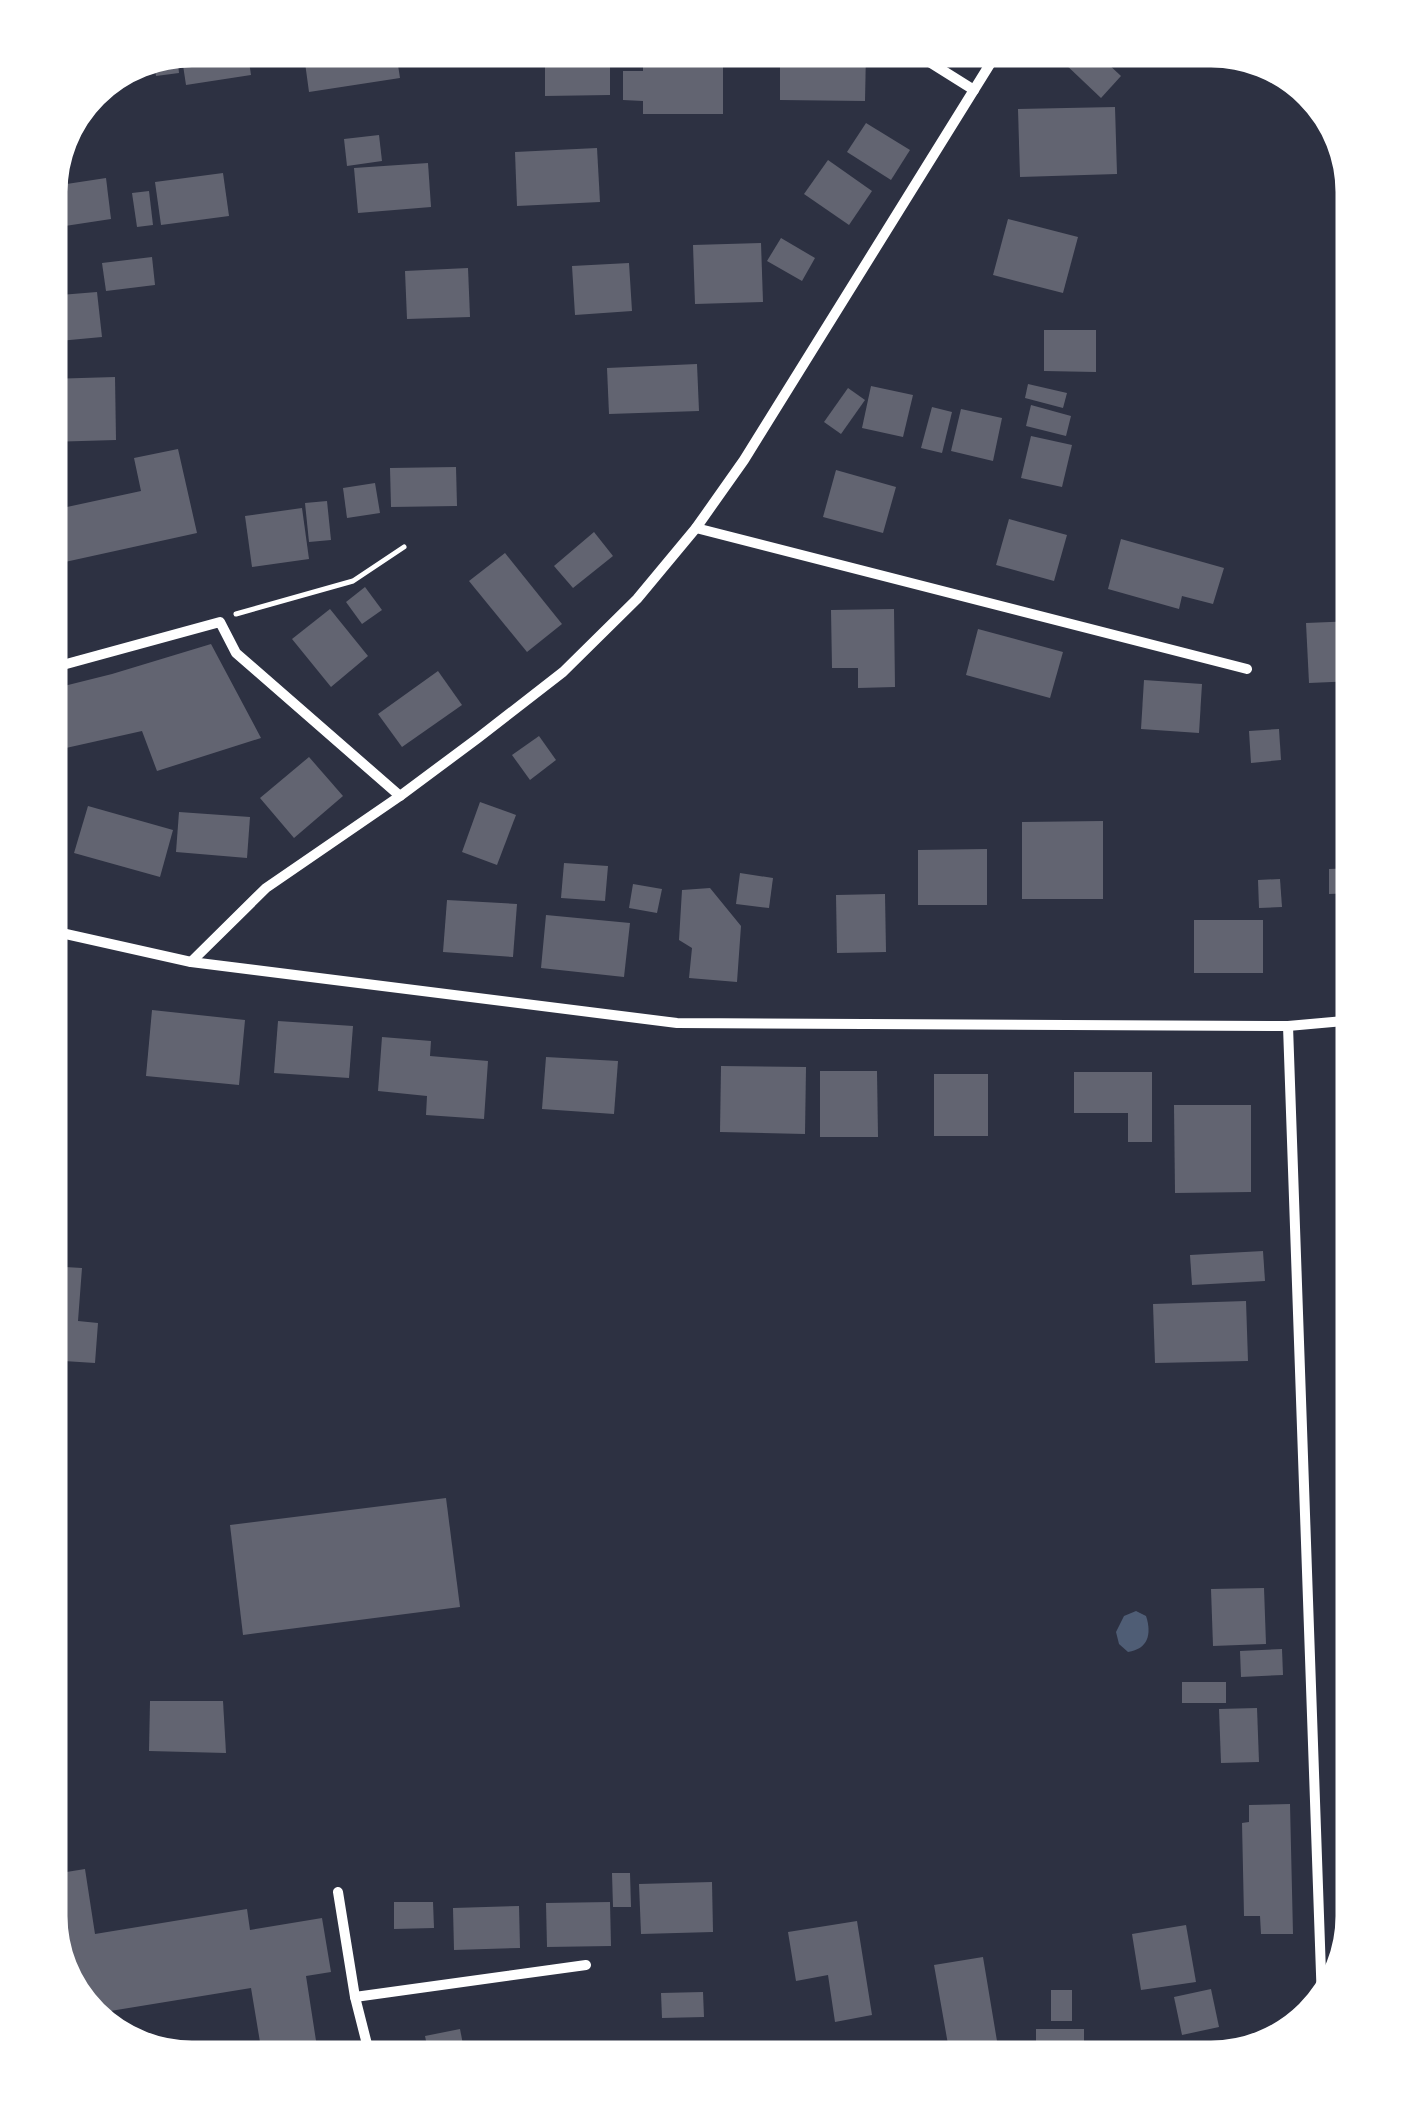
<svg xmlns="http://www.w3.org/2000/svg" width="1403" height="2108" viewBox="0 0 1403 2108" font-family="'Exo 2',sans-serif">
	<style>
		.water { fill: #4f5d75 }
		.building { fill: #626471 }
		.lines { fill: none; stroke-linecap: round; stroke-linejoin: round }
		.path { stroke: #fff; stroke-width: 5 }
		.minor { stroke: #fff; stroke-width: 10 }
		.rim { fill: none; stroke: #fff; stroke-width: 5 }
	</style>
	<rect width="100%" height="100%" fill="#2d3142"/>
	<path class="water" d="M1136 1611 1146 1616C1152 1634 1148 1649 1128 1652L1119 1644 1116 1632 1124 1616Z"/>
	<g class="building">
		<path d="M192 48H247L251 75 186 85 181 52Z"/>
		<path d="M274 48H296L298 64 276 66Z"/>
		<path d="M303 48H409L410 50 396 52 400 78 309 92Z"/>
		<path d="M643 48H723V114H643V101L623 100V71H643Z"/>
		<path d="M1075 48H1091L1121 76 1101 98 1062 61Z"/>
		<path d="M545 50H610V95L545 96Z"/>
		<path d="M780 51 866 52 865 101 780 100Z"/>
		<path d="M177 54 179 73 156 76 154 63Z"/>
		<path d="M1115 107 1117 174 1020 177 1018 109Z"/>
		<path d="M866 123 910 150 891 180 847 152Z"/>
		<path d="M379 135 382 161 347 166 344 139Z"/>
		<path d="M597 148 600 202 517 206 515 152Z"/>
		<path d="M828 160 872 191 849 225 804 194Z"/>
		<path d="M428 163 431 207 358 213 354 168Z"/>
		<path d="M223 173 229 216 161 225 155 182Z"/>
		<path d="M106 178 111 219 65 226 60 185Z"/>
		<path d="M149 191 153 225 137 227 132 193Z"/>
		<path d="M1008 219 1078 237 1063 293 993 275Z"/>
		<path d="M781 238 815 258 802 281 767 261Z"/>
		<path d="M761 243 763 302 695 304 693 245Z"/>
		<path d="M152 257 155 285 106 291 102 263Z"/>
		<path d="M629 263 632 311 575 315 572 266Z"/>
		<path d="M468 268 470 317 407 319 405 271Z"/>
		<path d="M97 292 102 337 48 342V296Z"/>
		<path d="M1044 330H1096V372L1044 371Z"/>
		<path d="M697 364 699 411 609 414 607 368Z"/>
		<path d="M115 377 116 440 48 442V379Z"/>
		<path d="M1028 384 1067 393 1063 408 1025 398Z"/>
		<path d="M871 386 913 395 903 437 862 428Z"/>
		<path d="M848 388 865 400 841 434 824 422Z"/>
		<path d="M1031 405 1071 416 1066 436 1026 426Z"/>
		<path d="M932 407 952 412 942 453 921 448Z"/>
		<path d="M961 409 1002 418 993 461 951 451Z"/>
		<path d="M1031 436 1072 445 1062 487 1021 478Z"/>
		<path d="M178 449 197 533 65 562 53 510 141 491 134 458Z"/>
		<path d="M456 467 457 506 391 507 390 468Z"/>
		<path d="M836 470 896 487 883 533 823 517Z"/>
		<path d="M375 483 380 513 347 518 343 488Z"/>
		<path d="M327 501 331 540 309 542 305 503Z"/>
		<path d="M302 508 309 559 252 567 245 516Z"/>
		<path d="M1009 519 1067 535 1054 581 996 565Z"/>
		<path d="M594 532 613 556 573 588 554 566Z"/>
		<path d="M1121 539 1224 568 1213 604 1182 596 1179 609 1108 589Z"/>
		<path d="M505 553 562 624 527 652 469 581Z"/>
		<path d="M365 587 382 610 362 624 346 602Z"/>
		<path d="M330 609 368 656 331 687 292 639Z"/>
		<path d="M894 609 895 687 858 688V668H832L831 610Z"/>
		<path d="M1355 621V681L1309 683 1306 623Z"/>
		<path d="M978 629 1063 652 1050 698 966 675Z"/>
		<path d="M211 644 261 738 157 771 142 731 48 752V690L112 674Z"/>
		<path d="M438 671 462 705 402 747 378 714Z"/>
		<path d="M1144 680 1202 684 1199 733 1141 729Z"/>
		<path d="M1279 729 1281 760 1251 763 1249 731Z"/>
		<path d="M539 736 556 760 530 780 512 755Z"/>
		<path d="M309 757 343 796 294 838 260 798Z"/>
		<path d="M480 802 516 815 497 865 462 852Z"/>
		<path d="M88 806 173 830 160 877 74 853Z"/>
		<path d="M179 812 250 817 247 858 176 852Z"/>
		<path d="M1103 821V899H1022V822Z"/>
		<path d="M987 849V905H918V850Z"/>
		<path d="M564 863 608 866 605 901 561 898Z"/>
		<path d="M1355 868V893L1329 894V869Z"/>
		<path d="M740 873 773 878 769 908 736 904Z"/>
		<path d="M1280 879 1282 907 1259 908 1258 880Z"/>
		<path d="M633 884 662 889 657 913 629 908Z"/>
		<path d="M710 888 741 926 737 982 689 978 692 948 679 940 682 890Z"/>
		<path d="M885 894 886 952 837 953 836 895Z"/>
		<path d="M447 900 517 904 513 957 443 952Z"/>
		<path d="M546 915 630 923 624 977 541 968Z"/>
		<path d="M1336 915H1355V965H1337Z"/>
		<rect x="1194" y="920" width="69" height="53"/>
		<path d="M152 1010 245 1020 239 1085 146 1076Z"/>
		<path d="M278 1021 353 1026 349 1078 274 1073Z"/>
		<path d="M382 1037 431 1041 430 1056 488 1061 484 1119 426 1115 427 1096 378 1091Z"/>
		<path d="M546 1057 618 1061 614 1114 542 1109Z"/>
		<path d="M721 1066 806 1067 805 1134 720 1132Z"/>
		<path d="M820 1071H877L878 1137H820Z"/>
		<path d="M1074 1072H1152V1142H1128V1113H1074Z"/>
		<rect x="934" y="1074" width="54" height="62"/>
		<path d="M1174 1105H1251V1192L1175 1193Z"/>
		<path d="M1263 1251 1265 1281 1192 1285 1190 1255Z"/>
		<path d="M48 1266 82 1268 78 1321 98 1323 95 1363 48 1360Z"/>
		<path d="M1246 1301 1248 1361 1155 1363 1153 1304Z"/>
		<path d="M446 1498 460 1607 243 1635 230 1525Z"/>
		<path d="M1264 1588 1266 1644 1213 1646 1211 1589Z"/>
		<path d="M1282 1649 1283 1675 1241 1677 1240 1651Z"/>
		<rect x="1182" y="1682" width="44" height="21"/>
		<path d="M150 1701H223L226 1753 149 1751Z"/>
		<path d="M1257 1708 1259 1762 1221 1763 1219 1709Z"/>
		<path d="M1290 1804 1293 1934H1261L1260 1916H1244L1242 1823 1249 1822V1805Z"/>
		<path d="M85 1869 95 1934 247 1909 250 1930 322 1918 331 1972 306 1976 319 2060H263L251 1988 92 2014 67 1988 48 1916V1875Z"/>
		<path d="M612 1873H630L631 1907H613Z"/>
		<path d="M712 1882 713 1932 641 1934 639 1884Z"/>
		<path d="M394 1902H433L434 1928 394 1929Z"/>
		<path d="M610 1902 611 1946 547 1947 546 1903Z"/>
		<path d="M519 1906 520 1948 454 1950 453 1908Z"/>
		<path d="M857 1921 872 2015 835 2022 828 1975 796 1981 788 1932Z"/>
		<path d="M1186 1925 1196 1982 1141 1990 1132 1934Z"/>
		<path d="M983 1957 997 2041 1001 2060H969L967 2047 949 2050 934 1965Z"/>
		<path d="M1211 1989 1219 2027 1182 2035 1174 1997Z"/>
		<rect x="1051" y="1990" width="21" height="31"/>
		<path d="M703 1992 704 2017 662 2018 661 1993Z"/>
		<path d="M460 2029 466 2060H430L425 2036Z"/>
		<rect x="1036" y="2029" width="48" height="31"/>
	</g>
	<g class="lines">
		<path class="path" d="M236 614 353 581 404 547"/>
		<g class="minor">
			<path d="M907 48 974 90"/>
			<path d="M696 528 1247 669"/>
			<path d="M48 669 220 622 236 653 400 796"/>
			<path d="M48 930 191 962 677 1023 1288 1026 1355 1020"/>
			<path d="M191 962 266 888 400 796 478 738 563 672 637 599 696 528 744 460 1000 48"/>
			<path d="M1288 1026 1322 2002"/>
			<path d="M338 1892 355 1997 371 2060"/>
			<path d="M355 1997 586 1965"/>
		</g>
	</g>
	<path d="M0 0H1403V2108H0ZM192 65H1211A127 127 0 0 1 1338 192V1916A127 127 0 0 1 1211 2043H192A127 127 0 0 1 65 1916V192A127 127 0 0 1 192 65Z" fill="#fff" fill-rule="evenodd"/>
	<path class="rim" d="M192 65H1211A127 127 0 0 1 1338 192V1916A127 127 0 0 1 1211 2043H192A127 127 0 0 1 65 1916V192A127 127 0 0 1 192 65Z"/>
</svg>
